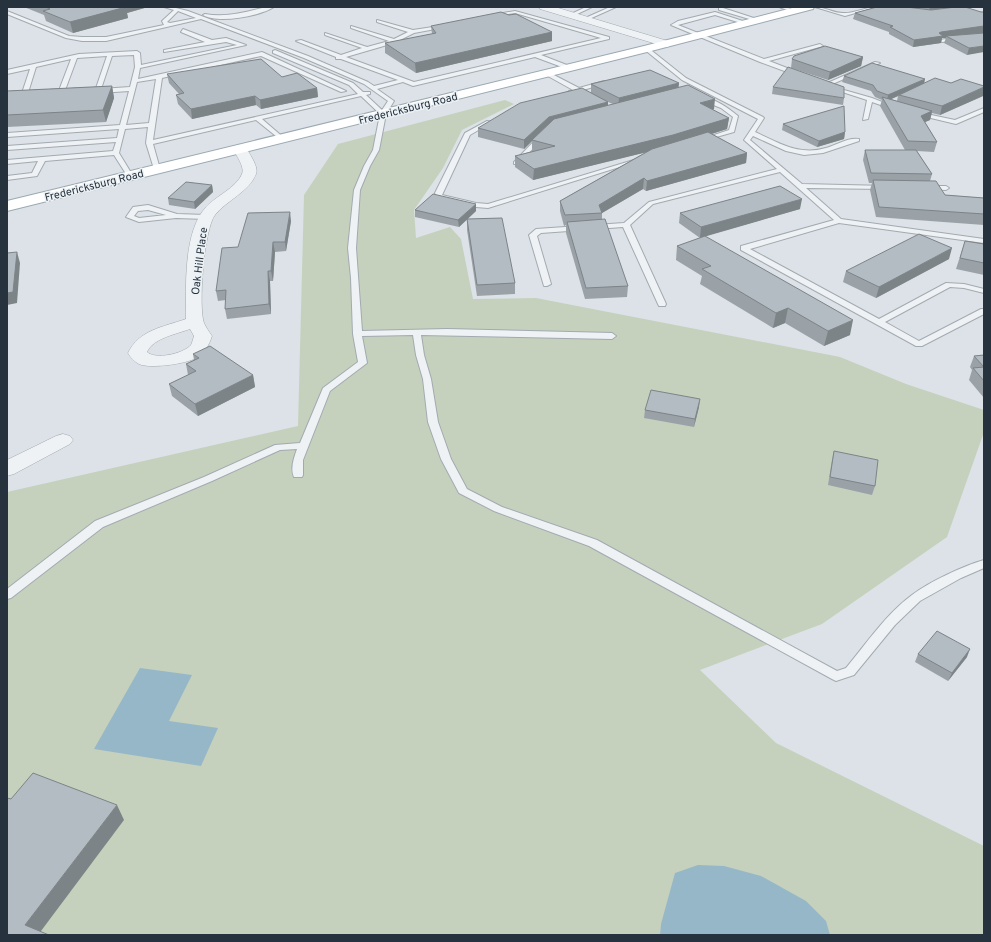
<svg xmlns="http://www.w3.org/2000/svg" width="991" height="942" viewBox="0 0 991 942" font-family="Overpass,sans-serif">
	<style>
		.green { fill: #c5d1bd }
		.water { fill: #96b7c8 }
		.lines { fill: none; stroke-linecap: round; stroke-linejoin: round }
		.service-casing { stroke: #a2aab1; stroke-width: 2 }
		.minor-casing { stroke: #a2aab1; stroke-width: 1 }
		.primary-casing { stroke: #9ba9b2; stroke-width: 2 }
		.service { fill: #eff2f5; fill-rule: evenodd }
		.minor { fill: #eff2f5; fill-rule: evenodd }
		.primary { fill: #fff; fill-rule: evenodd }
		.wall { fill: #9aa2a8; fill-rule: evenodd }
		.shaded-wall { fill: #7d8488 }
		.building { fill: #b3bcc3; stroke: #7d8488 }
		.labels { text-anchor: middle; stroke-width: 3; stroke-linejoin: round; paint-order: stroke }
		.far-street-label { font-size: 11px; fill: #26323d; stroke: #ebf1f4 }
	</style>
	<rect width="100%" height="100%" fill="#dce2e7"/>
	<path class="green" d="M505 100 514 104 462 130 443 168 414 210 416 238 450 227 461 239 473 299 536 298 840 357 906 384 984 410V432L947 537 822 624 700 670 776 743 984 846V935H7V492L298 426 304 195 338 144Z"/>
	<g class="water">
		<path d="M140 668 192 675 169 721 218 728 201 766 94 749Z"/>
		<path d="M698 865 724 866 761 876 806 901 826 921 830 935H660L661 924 675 873Z"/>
	</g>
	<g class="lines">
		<defs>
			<g id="service">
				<path d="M164 7H172L188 11 308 56 368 82 374 86 398 80 341 59H336V57L296 41 301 40 341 55 362 48 325 35V33L367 47 389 41 351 28V26L394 39 408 32 377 22V20L413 30 446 25V27L414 33 394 43 346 57 414 82 601 38 515 13 490 17 492 15 515 11 609 37V39L541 55 572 67 573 68 570 70 535 57 413 86 403 82 377 89 394 101 386 114 379 150 370 166 360 190 356 248 362 331 447 329 612 333 616 336 612 339 421 335 424 355 431 379 438 422 451 459 467 489 502 507 597 540 837 671 846 668C866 644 886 614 912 595 929 582 963 566 984 560V568L961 578 920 601 895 625 854 675 836 681 832 679 589 546 494 511 459 493 441 459 428 422 423 379 416 355 413 335 362 336 367 363 330 391 303 460V475L302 477H294C290 468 294 458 297 449L280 450 212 481 103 527 11 598 7 599V589L95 521 204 477 275 445 300 443 323 388 358 362 353 334 351 278 348 248 354 190 364 166 373 150 380 114 361 96 262 119 284 138V140L282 141 256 120 153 144 160 169 157 171 154 169 146 143 148 127 125 129 119 153 133 176 130 178 128 177 114 155 45 161 37 176 7 180V176L32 173 38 161 7 164V160L113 151 116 142 7 150V146L117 138 119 129 7 137V133L120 125 129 91 100 93 95 91 107 56 77 58 64 93 61 95 58 93 71 59 36 67 27 96 24 98 21 96 30 69 7 74V70L79 54 137 51 140 53 141 65 237 45 226 42 164 52V50L205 42 181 32 183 29 212 40 226 38 246 45 140 68 138 79 262 52 346 91 341 92 261 56 162 78 153 140 358 94 349 85 273 53V51L275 50 353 83 363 92H370V94L366 95 382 110 388 101 364 84 304 58 201 19 106 41H82L66 38 7 14V11L69 36 82 37H106L164 25 162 21 174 10ZM178 11 196 18 170 23 167 22ZM134 55 135 67 130 87 101 89 112 56ZM156 79 149 123 126 125 137 82Z"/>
				<path d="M266 7H274C260 16 218 24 203 15L205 14C226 18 246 12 266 7Z"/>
				<path d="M586 7H592L573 16 569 15Z"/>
				<path d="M610 7H616L587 20 583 19Z"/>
				<path d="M779 7H786L795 11 793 12Z"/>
				<path d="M815 7C825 7 835 14 845 13 856 13 866 7 876 7L845 16Z"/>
				<path d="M719 8H723L760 20 756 21 719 10Z"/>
				<path d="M715 12 749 23 744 24 715 15 678 25 764 59 820 44 823 46 769 61 800 73V75L798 76 760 62 671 25 678 21Z"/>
				<path d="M984 34V38L942 42 939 40Z"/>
				<path d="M647 47 686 78 763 117 764 118 755 132C779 143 799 156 826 148 836 145 849 137 859 139V141L823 153 804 155 786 151 753 136 750 140 802 184 887 186 888 187 885 189 806 188 841 219 984 239V243L839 223 750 249 879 319 946 283 964 284 984 289V293L964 288 950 287 885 322 919 341 981 309H984V314L922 346H916L741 250V246L834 220 780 172 653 204 630 225 666 304 665 306H659L658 304 623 227 541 233 537 236 551 284 547 286H544L529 235 536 229 624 223 649 202 777 169 744 140 758 119 682 80 645 50V48Z"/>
				<path d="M875 62 880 63 828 86 823 85Z"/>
				<path d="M546 73H550L579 88 604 81 607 83 583 90 591 95 592 96 589 98 577 92 569 93V91L573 90 546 75Z"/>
				<path d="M830 86 872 98 895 107 892 109 872 102 868 119 863 120 867 100 830 88Z"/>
				<path d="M701 98C714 97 728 108 738 116L734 132 702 141V139L729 130 733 117 721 108 701 100Z"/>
				<path d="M984 108V112L956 124 914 114 917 112 955 120Z"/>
				<path d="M487 121 492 122 470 135 442 195 476 203 488 204 637 159 642 160 488 208 476 207 437 197 435 193 465 133Z"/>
				<path d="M539 136 544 137 518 164H514V162Z"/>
				<path d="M927 186H946L949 188 946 190 925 189 924 188Z"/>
				<path d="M148 205 177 214 206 215 210 217 206 219 176 218 139 222 126 217 133 207ZM148 210 166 215 139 218 134 216 138 211Z"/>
			</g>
			<g id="minor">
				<path d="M539 7H555L671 42 673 44 667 47 663 46 540 9Z"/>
				<path d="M240 145 245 146 247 149C250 155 259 167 256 174 249 192 227 200 215 215 204 229 198 306 204 323 206 327 209 332 212 336 209 345 205 353 196 358 186 364 149 369 139 364 135 362 130 357 128 353 139 330 163 327 186 319 186 287 183 232 206 207 216 196 236 188 242 174 245 167 236 155 233 149L235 146ZM190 329 194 336C193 339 192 343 191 345 183 354 155 360 147 352 153 338 177 334 190 329Z"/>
				<path d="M63 434 70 436 73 440 70 444 14 474 7 476V460L56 436Z"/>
			</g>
			<path id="primary" d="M796 7H814L813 9 651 51 7 211V201L644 46Z"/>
		</defs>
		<use href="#service" class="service-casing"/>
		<use href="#minor" class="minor-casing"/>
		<use href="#primary" class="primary-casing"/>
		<use href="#service" class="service"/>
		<use href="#minor" class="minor"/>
		<use href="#primary" class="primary"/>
	</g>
	<g class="wall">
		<path d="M24 7H148L127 13 128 18 73 33 46 21 44 15Z"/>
		<path d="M877 7H947V8L984 12V33L967 55 944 43 946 38H942L941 43 913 47 889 34V32L853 19 855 13Z"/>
		<path d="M509 15 552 32V41L416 73 385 53V43L432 34 431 26Z"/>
		<path d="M863 57 861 66 828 80 791 68 792 59Z"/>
		<path d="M167 74 282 77 317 88 318 97 261 109 256 105 192 119 178 104 176 95 179 94 169 83Z"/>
		<path d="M844 76 924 83 983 96 940 115 932 113 930 120 925 122 937 142 934 152 917 151 932 174 930 181 945 195 984 198V225L876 217 870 190 872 183H869L863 160 865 150H905L880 106 882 100 875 97 871 91 842 82ZM898 96 897 101 891 99Z"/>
		<path d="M679 83 678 88 714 109 713 110 729 118 727 129 712 134 747 153 746 163 646 191 643 189 602 213V220L628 286 627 297 585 299 566 233V225L564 226 560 211V201L646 152 533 180 515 167V156L533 151H532V141L524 149 478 137V128L591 93V84ZM608 102 613 104 608 106Z"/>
		<path d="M112 86 114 98 106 122 7 127V91Z"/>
		<path d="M773 87 844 98 843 105 772 94Z"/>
		<path d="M783 124 845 132 844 139 817 147 782 130Z"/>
		<path d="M212 185 213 192 195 209 169 205 168 198Z"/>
		<path d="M800 209 705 236 850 335 824 346 785 323 773 328 700 284 702 276 676 260 677 246 700 238 679 223 680 213Z"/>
		<path d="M415 210 476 211 459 227 415 217Z"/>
		<path d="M467 219 515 283V294L477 296 467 230Z"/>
		<path d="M291 221 286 251 275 252 273 281H270L271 314 227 319 225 309 226 300 218 301 216 291 238 247Z"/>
		<path d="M965 241 984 244V275L956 269Z"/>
		<path d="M949 259 876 298 843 282 846 271Z"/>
		<path d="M193 354 253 375 255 387 198 416 172 396 169 384 188 375 186 364 194 360Z"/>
		<path d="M984 355V398L969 380 972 370 970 367 974 356Z"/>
		<path d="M699 407 694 427 644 418 645 410Z"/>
		<path d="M834 451 875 486 872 495 828 485 832 460Z"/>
		<path d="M918 654 967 657 948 681 915 662Z"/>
	</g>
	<g class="shaded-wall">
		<path d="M118 7H148L127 13 128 18 73 33 70 22Z"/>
		<path d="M930 7H947V8L929 10Z"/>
		<path d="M984 26V33L948 37 946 36V38H942L941 43 913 47 914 40 939 33 941 32Z"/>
		<path d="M552 32V41L416 73 415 63Z"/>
		<path d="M984 46V52L967 55 969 48Z"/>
		<path d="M863 57 861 66 828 80 830 72Z"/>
		<path d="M925 79 924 85 899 95 898 96 887 101 888 95Z"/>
		<path d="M679 83 678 92 618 107 619 98Z"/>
		<path d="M112 86 114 98 106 122 103 110Z"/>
		<path d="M984 87V93L983 96 940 115 942 106Z"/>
		<path d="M317 88 318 97 261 109 260 100Z"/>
		<path d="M255 96 256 105 192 119 191 109Z"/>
		<path d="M715 99 714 109 698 113 700 103Z"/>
		<path d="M608 102V110L532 140V141L524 149V140L549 117Z"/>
		<path d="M932 111 930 120 918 125 921 116Z"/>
		<path d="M729 118 727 129 672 146 533 180 534 169Z"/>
		<path d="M845 132 844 139 817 147 819 141Z"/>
		<path d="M747 153 746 163 646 191 647 181Z"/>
		<path d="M644 178 643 189 602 213 599 205Z"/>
		<path d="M212 185 213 192 195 209 194 202Z"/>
		<path d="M802 199 800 209 700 238 701 227Z"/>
		<path d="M476 204V211L459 227 458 220Z"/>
		<path d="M290 212 291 221 286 251 285 242Z"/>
		<path d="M273 242 275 252 273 281 271 271Z"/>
		<path d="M952 248 949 259 876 298 879 287Z"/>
		<path d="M17 252 20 263 17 303 7 305V293Z"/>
		<path d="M268 271 270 281 271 314 269 304Z"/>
		<path d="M788 308 785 323 773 328 776 313Z"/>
		<path d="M853 320 850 335 824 346 828 331Z"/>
		<path d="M253 375 255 387 198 416 195 404Z"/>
		<path d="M700 399 699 407 694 427 695 419Z"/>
		<path d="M970 649 967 657 948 681 952 673Z"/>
		<path d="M117 805 124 820 38 935 25 925Z"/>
	</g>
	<g class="building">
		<path d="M46 7H126L70 22 43 11 50 9Z"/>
		<path d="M877 7H906L931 10 956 7H965L981 12H984V26L941 32 939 33 943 36 914 40 890 27 893 26 855 13Z"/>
		<path d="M501 12 509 15 516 14 552 32 415 63 385 43 436 33 431 26Z"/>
		<path d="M984 33V46L969 48 946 36Z"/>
		<path d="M825 46 863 57 830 72 792 59 794 56Z"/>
		<path d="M261 59 282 77 297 73 317 88 260 100 255 96 191 109 176 95 184 93 167 74Z"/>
		<path d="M872 63 925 79 888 95 877 91 873 85 844 76Z"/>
		<path d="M788 67 844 87V98L773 87Z"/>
		<path d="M650 70 679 83 619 98 591 84Z"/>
		<path d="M935 78 951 83 961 79 984 86V87L942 106 899 95Z"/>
		<path d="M688 85 715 99 700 103 729 118 673 135 534 169 515 156 555 146 532 140 554 119Z"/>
		<path d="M112 86 103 110 7 115V91Z"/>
		<path d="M582 88 608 102 549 117 524 140 478 128 520 103Z"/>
		<path d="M882 97 932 111 921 116 937 142 908 141Z"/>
		<path d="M844 106 845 132 819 141 783 124Z"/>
		<path d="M708 132 747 153 647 181 644 178 599 205 602 213 565 215 560 201 652 149Z"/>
		<path d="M865 150H916L932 174 871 173Z"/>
		<path d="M873 180 936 181 945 195 984 198V214L879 207Z"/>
		<path d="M186 182 212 185 194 202 168 198Z"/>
		<path d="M780 186 802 199 701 227 680 213Z"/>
		<path d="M433 194 476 204 458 220 415 210Z"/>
		<path d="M290 212 285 242H273L271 271H268L269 304 225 309 226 290 216 291 222 248 238 247 248 213Z"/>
		<path d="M502 218 515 283 477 285 467 219Z"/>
		<path d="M605 219 628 286 586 288 567 222Z"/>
		<path d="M919 234 952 248 879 287 846 271Z"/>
		<path d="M705 236 853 320 828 331 788 308 776 313 702 269 711 266 677 246Z"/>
		<path d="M965 241 984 244V263L960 258Z"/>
		<path d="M17 252 13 292 7 293V253Z"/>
		<path d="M210 346 253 375 195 404 169 384 196 371 186 364 199 358 193 354Z"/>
		<path d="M984 355V367L974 356Z"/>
		<path d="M984 367V381L973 368Z"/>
		<path d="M651 390 700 399 695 419 645 410Z"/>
		<path d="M834 451 878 460 875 486 830 477Z"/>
		<path d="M937 631 970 649 952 673 918 654Z"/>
		<path d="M33 773 117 805 25 925 49 935H7V798L11 799Z"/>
	</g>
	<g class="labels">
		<g class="far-street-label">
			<text transform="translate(408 108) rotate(-14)" y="4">Fredericksburg Road</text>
			<text transform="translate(94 185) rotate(-14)" y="4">Fredericksburg Road</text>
			<text transform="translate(199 261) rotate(-83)" y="4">Oak Hill Place</text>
		</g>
	</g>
	<rect width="991" height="942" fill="none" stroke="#26323d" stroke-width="16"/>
</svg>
